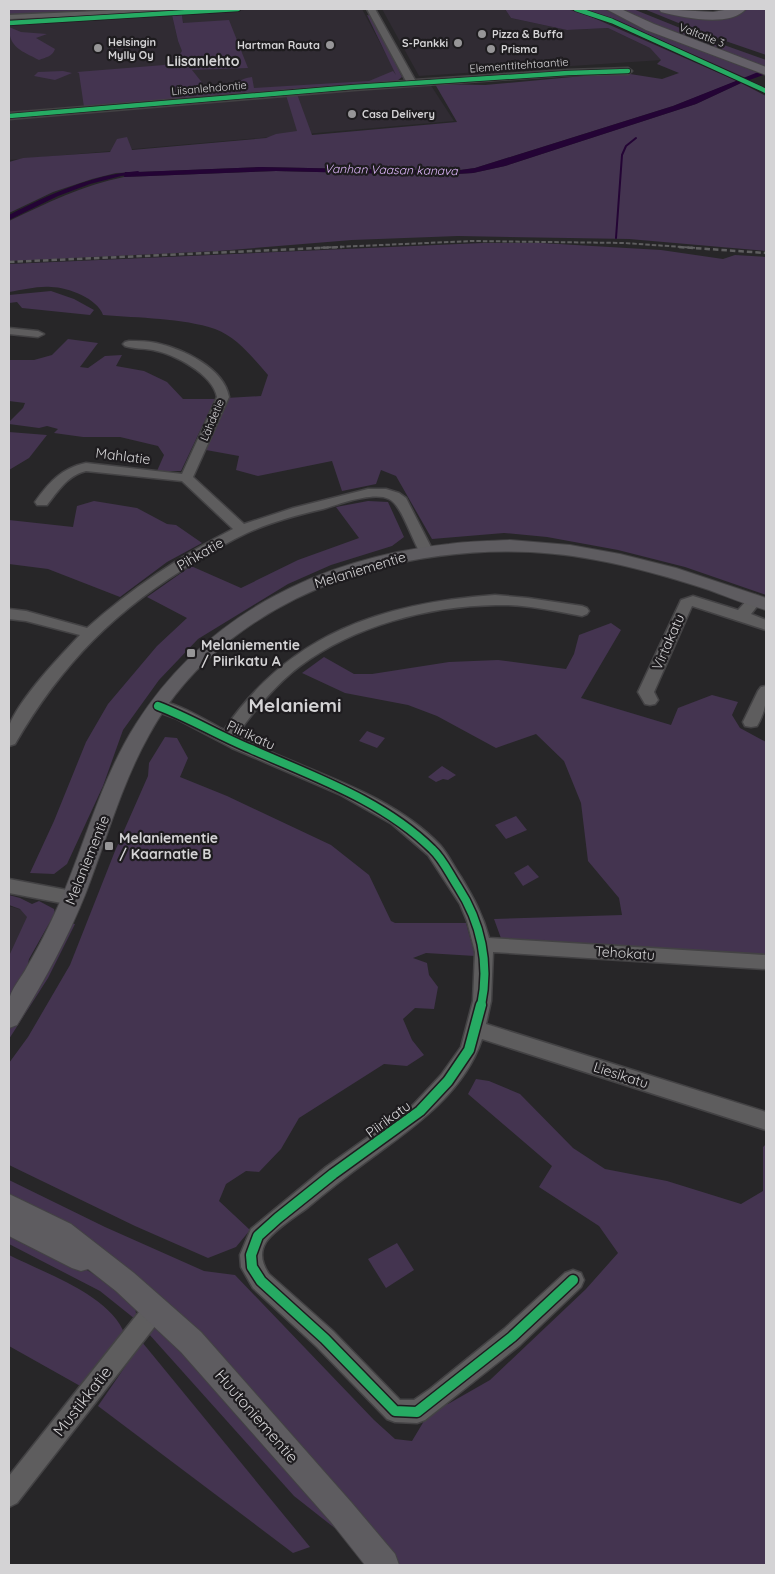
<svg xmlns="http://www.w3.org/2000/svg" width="775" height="1574" viewBox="0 0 775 1574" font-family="Quicksand,sans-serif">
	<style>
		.built { fill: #302b33 }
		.green { fill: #443450 }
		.water { fill: #240435 }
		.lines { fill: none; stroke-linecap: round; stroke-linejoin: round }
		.stream { stroke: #240435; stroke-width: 2 }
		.canal { fill: #240435; fill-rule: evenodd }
		.minor-casing { stroke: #434244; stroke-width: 3 }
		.major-casing { stroke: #434244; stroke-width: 2 }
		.highway-casing { stroke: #434244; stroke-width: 2 }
		.minor { fill: #5e5d5e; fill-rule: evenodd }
		.major { fill: #5e5c60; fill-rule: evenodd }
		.highway { fill: #646068; fill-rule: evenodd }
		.rail-far1 { stroke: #5e5d5f; stroke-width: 2; stroke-dasharray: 4.5 2; stroke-linecap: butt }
		.rail { stroke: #5e5d5f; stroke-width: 2.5; stroke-dasharray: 5.5 3; stroke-linecap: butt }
		.cycleway-far2-casing { stroke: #1e1c1f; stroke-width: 6 }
		.cycleway-far1-casing { stroke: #1e1c1f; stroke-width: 11 }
		.cycleway-casing { stroke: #1e1c1f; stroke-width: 13 }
		.cycleway-far2 { stroke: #26ab63; stroke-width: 4.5 }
		.cycleway-far1 { stroke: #26ab63; stroke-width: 8 }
		.cycleway { stroke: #26ab63; stroke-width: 10 }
		.poi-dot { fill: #979698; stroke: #1e1c1f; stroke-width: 2 }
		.labels { text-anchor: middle; stroke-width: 4.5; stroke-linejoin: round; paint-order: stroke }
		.far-poi-label { font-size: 11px; font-weight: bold; fill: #d4d3d5; stroke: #1e1c1f; text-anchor: start }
		.far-street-label { font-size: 11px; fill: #d4d3d5; stroke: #1e1c1f }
		.far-water-label { font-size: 12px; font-style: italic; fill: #e1b8fd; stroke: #1e1c1f }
		.far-quarter-label { font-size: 14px; font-weight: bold; fill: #d4d3d5; stroke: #1e1c1f }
		.street-label { font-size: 14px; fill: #d4d3d5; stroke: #1e1c1f }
		.poi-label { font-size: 14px; font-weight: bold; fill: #d4d3d5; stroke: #1e1c1f; text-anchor: start }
		.near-street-label { font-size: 16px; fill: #d4d3d5; stroke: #1e1c1f }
		.district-label { font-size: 19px; font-weight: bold; fill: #d4d3d5; stroke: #1e1c1f }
	</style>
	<rect width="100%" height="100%" fill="#272628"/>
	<g class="built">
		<path d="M257 9H362L396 73V78L382 82 257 91 258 97 430 84 454 121 9 160V24L172 15 178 41 191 70 182 15Z"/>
		<path d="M382 9H505L511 18 567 30 608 28 650 48 662 60 419 76Z"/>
		<path d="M9 906 25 911 39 927 9 985Z"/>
	</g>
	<g class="green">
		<path d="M9 9H104L9 15Z"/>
		<path d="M213 9H230L93 19 9 23V19L24 20Z"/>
		<path d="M505 9H567L587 15 737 81 673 106 475 168 453 171 260 167 116 173 92 179 53 192 9 213V162L23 158 110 152 117 139 127 137 132 150 266 138 276 134 297 131 286 95 297 94 312 135 457 122 435 84 485 85 583 76 630 74 662 79 679 73 657 64 661 60 650 48 608 28 567 30 511 18Z"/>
		<path d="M582 9H604L645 29 759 73 746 78 618 21Z"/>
		<path d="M617 9H633L710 40 766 60V68L717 51Z"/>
		<path d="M644 9H663L693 16 740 12 743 9H766V55L708 35Z"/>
		<path d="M172 15H182L183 23 229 20 248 68 192 70 204 85C213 86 224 88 233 84 240 81 244 78 252 77L254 88 369 81 393 71 396 75 367 15 372 16 402 77 397 81 375 83 84 107 79 73 77 72 164 65 176 60 182 51 178 41Z"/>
		<path d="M9 27 21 32 47 34 36 38 55 49C52 57 46 57 39 60 22 51 9 48 9 27Z"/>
		<path d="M63 71 72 73 55 80 34 76 38 72Z"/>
		<path d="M741 83 766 96V251L629 239 458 236 352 240 218 251 9 261V221C47 203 83 185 124 177L276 171 440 175 473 173 505 166 696 104Z"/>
		<path d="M482 243H541L661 250 723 259 735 255 766 257V595L685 567 618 550 547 537 504 533 432 539 396 476 381 470 376 484 342 491 332 461 258 476 236 470 239 456 206 450 226 398 261 396 268 375C253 358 237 337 215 329 183 318 138 318 103 315 98 299 68 287 51 287 37 286 23 290 9 292V264Z"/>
		<path d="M51 291 74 299 94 310 90 315 22 308 17 302 9 303V295Z"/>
		<path d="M68 339 98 343 80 367 88 368 105 356 122 355 116 366 144 371 167 382 183 399H215L181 471H157L164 455 158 446 120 437H83L54 433 58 429 47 426 39 428 9 424V422L23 408 25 403 9 401V360H34L52 355Z"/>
		<path d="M9 432 47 435 29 458 9 470Z"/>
		<path d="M94 501 137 508 167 524 176 525 202 543 167 562 120 597 48 569 9 564V520L73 527 77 506Z"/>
		<path d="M368 501 388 502 404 537 392 546 331 565 288 584 198 639 159 680 123 730 103 786 67 864 54 874 30 873 54 821 86 742 108 704 157 646 187 618 147 597 191 566 241 588 298 560 359 538 336 507Z"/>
		<path d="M611 623 621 630 581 698 671 725 678 708 712 695 738 702 732 715 740 728 766 742V955L502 941 494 919 622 915 619 898 588 861 581 803 564 761 536 734 496 748 437 716 408 705 345 693 302 673 324 657 354 674H372L449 662 498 660 566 669 574 654 579 635Z"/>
		<path d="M367 731 385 738 377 748 359 741Z"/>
		<path d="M165 737 177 738 188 758 180 777 227 796 331 845 369 875 391 921 395 923H466L475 956 426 953 413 958 427 963 429 975 438 987 434 1009 415 1008 403 1019 412 1040 424 1055 407 1066 384 1064 299 1118 281 1149 259 1172 246 1171 226 1184 219 1201 250 1230 236 1247 208 1258 135 1226 9 1165V1063L28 1037 70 965 115 851 148 776 149 763Z"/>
		<path d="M442 766 456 775 448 780 443 779 436 782 428 777Z"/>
		<path d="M516 816 527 830 506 839 495 825Z"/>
		<path d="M528 865 539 877 523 886 514 873Z"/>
		<path d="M9 895 20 898 32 904 39 901 54 909 55 913 29 959 25 979 9 1004V956L27 917 20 909 9 905Z"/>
		<path d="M68 923 75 924 48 978 9 1039V1030L42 977Z"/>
		<path d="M476 1079 489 1081 520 1094 573 1148 605 1169 667 1181 741 1204 763 1191V1147L766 1144V1565H397L368 1528 76 1233 9 1198V1180L105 1227 204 1271 235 1275 374 1420 395 1439 412 1441 427 1416 439 1405 448 1404 490 1380 586 1289 618 1253 599 1226 539 1187 552 1166 468 1094Z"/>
		<path d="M9 1230C54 1251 94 1271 134 1302L136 1313 135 1319 100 1291 9 1244Z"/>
		<path d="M397 1243 414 1270 386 1288 368 1259Z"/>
		<path d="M9 1255C44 1273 111 1295 125 1335L94 1367 82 1387 9 1346Z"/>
		<path d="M154 1328 165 1331 341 1533 294 1496 148 1333Z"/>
		<path d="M142 1342 310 1547 293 1553 98 1406Z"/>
	</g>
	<path class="water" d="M766 69V74L741 83 696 104 505 166 473 173 440 175 276 171 124 177 125 172H137L260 167 453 171 475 168 673 106Z"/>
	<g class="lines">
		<path class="stream" d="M616 238 622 155 626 146 636 138"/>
		<path class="canal" d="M138 171 141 173 140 174 121 176 90 184 58 196 9 220V215C50 194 91 175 138 171Z"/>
		<defs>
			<g id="minor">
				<path d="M143 9H198L194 11 9 19V15Z"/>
				<path d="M367 9H375L415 80 568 70 628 68 632 71 628 74 568 75 354 90 9 119V113L406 81Z"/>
				<path d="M9 328 38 331 44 334 38 337 9 334Z"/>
				<path d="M129 341C138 341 147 341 156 343 183 349 224 368 229 397L193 477 244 524 293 508 368 489H386L399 493 406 498 433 551 431 554H421C412 541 402 505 389 499 374 491 339 504 323 509 297 515 271 522 247 533 230 541 213 551 197 561 117 608 62 663 15 744L9 746C9 740 7 731 9 726 20 698 59 657 80 635L26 621 9 619V609L26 611 87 628C132 588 180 556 233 529L182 481 86 471C68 475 58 491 47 505H37L35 502C49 482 62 468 86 463L182 474 217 397C213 374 174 354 153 350 143 348 134 349 125 346L123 344 125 342Z"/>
				<path d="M495 595 528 598 582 606 587 608 589 611 587 614 582 616C554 611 525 604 496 605 428 606 354 626 300 666 277 683 252 713 236 736 301 770 388 790 440 845 448 854 454 867 461 877 473 897 483 915 489 938L766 955V969L493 952 491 1001 486 1024 766 1112V1130L482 1039C464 1093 414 1127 370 1159 348 1175 327 1191 307 1208 295 1217 274 1230 266 1242 259 1253 262 1264 269 1274L333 1331 400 1400H414L430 1389 504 1329 565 1273 573 1270 581 1273 584 1280 581 1287 520 1345 425 1420 417 1423 395 1422 387 1419 317 1347 253 1288 241 1267 240 1255 251 1229 326 1167 413 1105 441 1075 461 1047 473 1001 475 952 467 921 460 904 428 855 392 824 339 794 232 748 175 718 153 710 150 706 153 702C170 697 208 722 224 730 290 633 383 603 495 595Z"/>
				<path d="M755 595 760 597 762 600 751 614 766 620V630L692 606 654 692 658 700 655 704 650 705 645 704 638 692 681 600 693 596 738 610 750 597Z"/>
				<path d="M766 686C767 701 765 712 757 726L751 727 745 726 743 722 758 691 761 687Z"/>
				<path d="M9 879 72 891 78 893 81 898 78 903 72 905 9 893Z"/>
				<path d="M155 1298 163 1302 166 1309 163 1316 17 1503 9 1507V1476L147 1302Z"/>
			</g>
			<g id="major">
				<path d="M510 540 570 545 620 554 676 568 766 598V610C747 605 728 597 709 590 672 578 635 567 596 560 436 529 232 583 149 735 121 785 106 841 85 895 67 940 43 983 17 1025L9 1028C9 1019 8 1009 9 1001 10 990 22 977 27 967 42 941 55 915 66 887 88 833 104 774 136 724 206 614 321 558 449 544 469 541 490 541 510 540Z"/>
				<path d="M9 1194 71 1224 134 1273 201 1332 351 1502 395 1554 399 1565H365L331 1522 181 1352 116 1291 88 1269 81 1271 72 1268 9 1236Z"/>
			</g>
			<g id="highway">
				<path d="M606 9H621L654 24 766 67V75L646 30Z"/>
				<path d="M659 9 713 12 730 9H746C729 28 682 17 661 12Z"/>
			</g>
		</defs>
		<use href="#minor" class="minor-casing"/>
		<use href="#major" class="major-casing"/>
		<use href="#highway" class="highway-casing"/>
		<use href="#minor" class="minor"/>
		<use href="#major" class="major"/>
		<use href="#highway" class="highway"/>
		<path class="rail-far1" d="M314 248 472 241 624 243 697 248"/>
		<g class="rail">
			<path d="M679 247 766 253"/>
			<path d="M9 262 342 247"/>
		</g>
		<defs>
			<g id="cycleway-far2">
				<path d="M576 9 612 21 766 91"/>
				<path d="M9 23 238 9"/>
				<path d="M9 116 354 87 568 73 628 71"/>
			</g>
			<path id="cycleway-far1" d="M158 706C190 718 219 736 251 749 314 777 382 800 432 849 443 859 450 875 458 887 481 922 490 964 481 1006"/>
			<path id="cycleway" d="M481 1005 469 1050 448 1081 420 1111 333 1174 278 1218 258 1236 251 1255 252 1267 261 1281 325 1339 395 1411 417 1412 512 1337 573 1280"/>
		</defs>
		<use href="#cycleway-far2" class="cycleway-far2-casing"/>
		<use href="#cycleway-far1" class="cycleway-far1-casing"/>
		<use href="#cycleway" class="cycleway-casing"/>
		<use href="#cycleway-far2" class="cycleway-far2"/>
		<use href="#cycleway-far1" class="cycleway-far1"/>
		<use href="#cycleway" class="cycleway"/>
	</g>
	<g class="poi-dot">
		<circle cx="482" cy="34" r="5"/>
		<circle cx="458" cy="43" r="5"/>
		<circle cx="330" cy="45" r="5"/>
		<circle cx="98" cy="48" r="5"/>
		<circle cx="491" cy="49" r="5"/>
		<circle cx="352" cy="114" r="5"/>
		<rect x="186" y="648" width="10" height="10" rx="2.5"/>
		<rect x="104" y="841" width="10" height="10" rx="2.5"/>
	</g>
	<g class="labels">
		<g class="far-poi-label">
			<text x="492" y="38">Pizza &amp; Buffa</text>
			<text x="108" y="46">Helsingin<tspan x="108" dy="13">Mylly Oy</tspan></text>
			<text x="448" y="47" text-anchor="end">S-Pankki</text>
			<text x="320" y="49" text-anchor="end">Hartman Rauta</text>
			<text x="501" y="53">Prisma</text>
			<text x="362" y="118">Casa Delivery</text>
		</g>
		<g class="far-street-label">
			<text transform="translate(702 35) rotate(21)" y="4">Valtatie 3</text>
			<text transform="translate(519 65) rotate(-4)" y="4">Elementtitehtaantie</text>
			<text transform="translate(209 88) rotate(-5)" y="4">Liisanlehdontie</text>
			<text transform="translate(212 420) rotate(-67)" y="4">Lähdetie</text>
		</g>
		<g class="far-water-label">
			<text transform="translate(391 170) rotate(1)" y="4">Vanhan Vaasan kanava</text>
		</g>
		<g class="far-quarter-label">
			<text x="203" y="66">Liisanlehto</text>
		</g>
		<g class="street-label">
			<text transform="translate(123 456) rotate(7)" y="5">Mahlatie</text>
			<text transform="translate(200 554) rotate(-30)" y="5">Pihkatie</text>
			<text transform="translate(360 570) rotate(-17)" y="5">Melaniementie</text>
			<text transform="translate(668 642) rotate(-66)" y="5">Virtakatu</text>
			<text transform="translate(251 735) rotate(25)" y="5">Piirikatu</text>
			<text transform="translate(87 860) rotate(-68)" y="5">Melaniementie</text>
			<text transform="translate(625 953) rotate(4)" y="5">Tehokatu</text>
			<text transform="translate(621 1075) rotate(18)" y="5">Liesikatu</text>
			<text transform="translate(388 1119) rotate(-36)" y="5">Piirikatu</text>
		</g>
		<g class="poi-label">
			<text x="201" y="650">Melaniementie<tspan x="201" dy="16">/ Piirikatu A</tspan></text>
			<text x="119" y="843">Melaniementie<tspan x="119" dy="16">/ Kaarnatie B</tspan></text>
		</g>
		<g class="near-street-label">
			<text transform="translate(82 1401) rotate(-52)" y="6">Mustikkatie</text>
			<text transform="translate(257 1416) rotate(49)" y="6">Huutoniementie</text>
		</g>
		<g class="district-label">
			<text x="295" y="712">Melaniemi</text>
		</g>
	</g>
	<rect width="775" height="1574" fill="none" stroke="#d4d3d5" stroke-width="20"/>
</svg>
